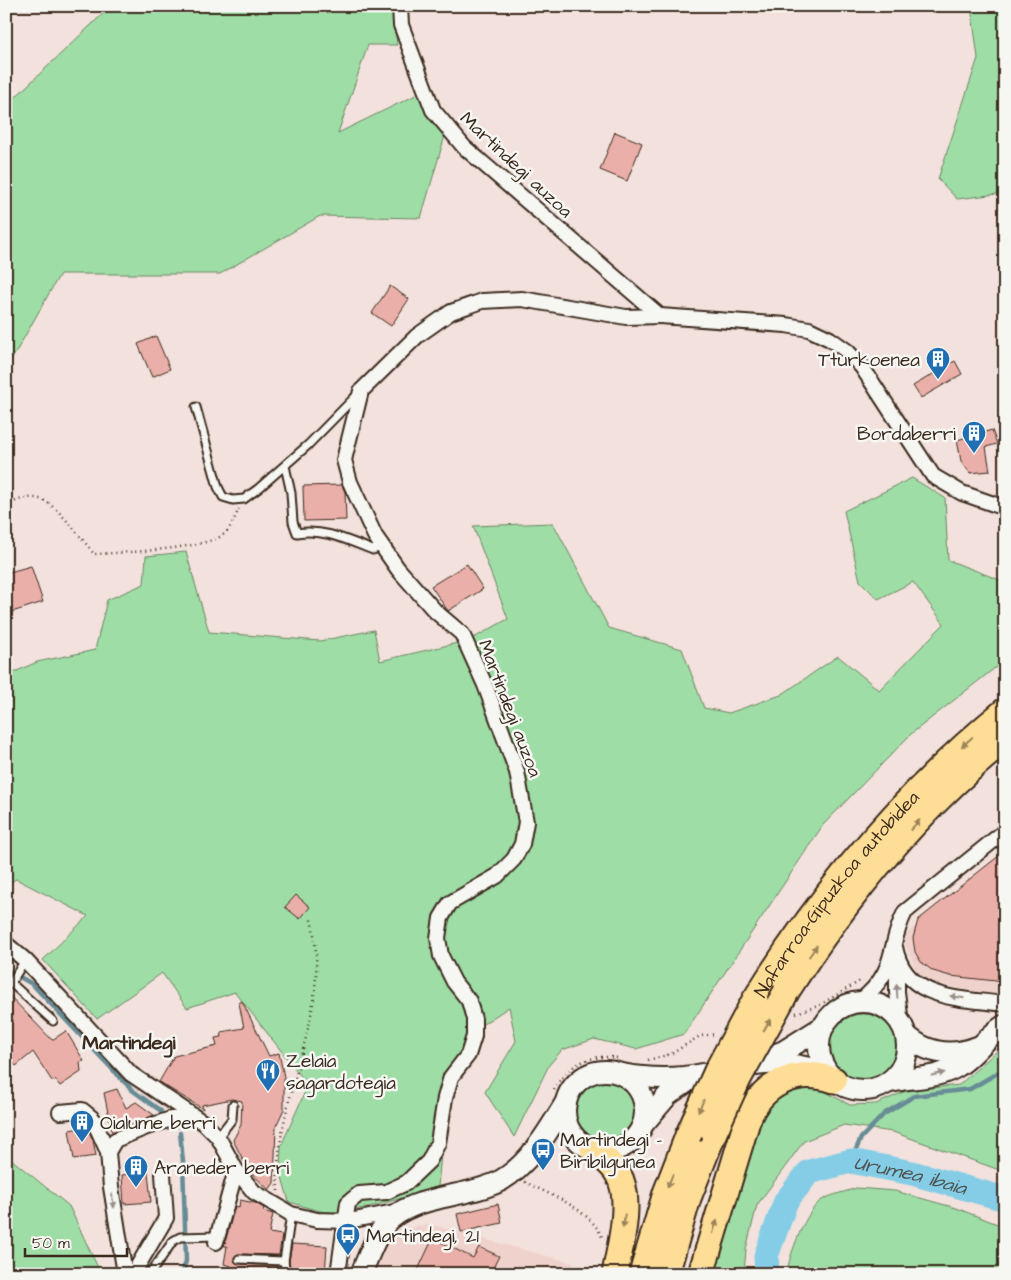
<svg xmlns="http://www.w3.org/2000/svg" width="1011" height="1280" viewBox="0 0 1011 1280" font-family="'Architects Daughter',sans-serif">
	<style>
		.built { fill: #f0d2cc }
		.green { fill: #9edda6; stroke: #6c8462 }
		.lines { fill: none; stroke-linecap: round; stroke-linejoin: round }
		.stream { stroke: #678c96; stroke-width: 4.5 }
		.river { stroke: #85cde6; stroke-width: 25 }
		.building { fill: #eaafa8; stroke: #3b2a1e }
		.service-casing { stroke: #3b2a1e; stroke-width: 11 }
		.minor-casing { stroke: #3b2a1e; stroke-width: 18 }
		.secondary-casing { stroke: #3b2a1e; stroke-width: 24 }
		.motorway-casing { stroke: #3b2a1e; stroke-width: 29 }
		.path { stroke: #3b2a1e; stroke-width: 2.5; stroke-dasharray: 1 4; stroke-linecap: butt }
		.service { stroke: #f6f6f2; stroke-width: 7 }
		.minor { stroke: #f6f6f2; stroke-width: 14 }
		.secondary { stroke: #f6f6f2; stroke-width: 20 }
		.motorway { stroke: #fede96; stroke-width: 25 }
		.motorway-bridge-casing { stroke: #3b2a1e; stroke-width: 29; stroke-linecap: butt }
		.motorway-bridge { stroke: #fede96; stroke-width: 25 }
		.oneway { fill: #9c845a }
		.oneway2 { fill: #989088 }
		.labels { text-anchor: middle; stroke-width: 5; stroke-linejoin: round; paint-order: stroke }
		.street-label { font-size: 19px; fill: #3b2a1e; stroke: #f6f6f2 }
		.poi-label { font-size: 19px; fill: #3b2a1e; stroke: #f6f6f2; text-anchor: start }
		.neighbourhood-label { font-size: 20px; font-weight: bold; fill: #3b2a1e; stroke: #f6f6f2 }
		.water-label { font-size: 20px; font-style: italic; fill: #4e5350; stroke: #f6f6f2 }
	</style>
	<rect width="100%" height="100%" fill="#f2e1dc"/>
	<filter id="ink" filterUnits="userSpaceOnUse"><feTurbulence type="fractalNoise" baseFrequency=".02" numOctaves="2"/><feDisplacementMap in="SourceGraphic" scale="10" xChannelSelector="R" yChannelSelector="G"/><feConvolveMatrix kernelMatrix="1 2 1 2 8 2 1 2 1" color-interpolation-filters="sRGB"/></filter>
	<g filter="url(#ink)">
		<g class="built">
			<path d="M1005 855V999L920 980 902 937Z"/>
			<path d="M428 1224 599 1270 598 1274H349L365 1237Z"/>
		</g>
		<g class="green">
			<path d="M111 6H392L397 45H368L338 133 420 93 446 132 421 218 320 216 220 274H60L12 359 6 362V106Z"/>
			<path d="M971 6H1005V193L957 199 938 179 978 58Z"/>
			<path d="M912 478 945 498 948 560 1005 582V660L911 734 823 825 684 1034 636 1049 594 1039 562 1050 549 1065 514 1137 485 1092 516 1041 509 1007 468 1034 463 1049 446 1072 438 1105 442 1143 438 1187C412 1195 352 1215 327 1212 315 1211 301 1205 289 1202L280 1170 281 1146 308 1085 235 992 187 1008 162 973 97 1019 43 960 88 916 16 879 6 885V676L37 662 95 650 107 600 144 584 146 556 186 552 209 632 320 641 374 630 380 661 470 640 508 619 473 526 553 523 609 628 682 649 704 708 729 713 781 695 838 656 879 690 944 624 913 582 878 599 860 581 844 511Z"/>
			<circle cx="863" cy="1047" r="33"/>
			<path d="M1005 1044V1172L893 1132 844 1125 804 1141 757 1205 746 1249 744 1274H712L747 1152 761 1117 772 1101 792 1086 813 1085 850 1105 876 1104 906 1091 959 1085Z"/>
			<circle cx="606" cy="1111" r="30"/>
			<path d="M6 1155 69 1206 101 1274H6Z"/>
			<path d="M856 1188 895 1191 956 1208 1005 1227V1274H787C788 1257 807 1208 822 1200 832 1194 846 1192 856 1188Z"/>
		</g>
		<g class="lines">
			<g class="stream">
				<path d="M6 969 32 984 132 1090 161 1111"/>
				<path d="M180 1133 183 1161 186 1261 182 1274"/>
				<path d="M851 1161 861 1138 884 1114 914 1096 970 1089 1001 1071 1005 1066"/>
			</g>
			<path class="river" id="s1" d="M767 1274 766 1256 786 1201 809 1172 851 1161 912 1173 1005 1199"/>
		</g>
		<g class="building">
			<path d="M615 132 642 143 627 181 600 170Z"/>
			<path d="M390 286 409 299 391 326 372 313Z"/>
			<path d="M156 336 170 369 152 377 138 344Z"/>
			<path d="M955 361 962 374 921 398 913 386Z"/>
			<path d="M992 430 997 444 986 447 990 471 970 473 961 461 957 440Z"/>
			<path d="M342 485 345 492 346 520 304 521 303 486Z"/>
			<path d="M467 564 483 589 448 611 431 586Z"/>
			<path d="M31 566 43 602 9 613 6 605V573Z"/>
			<path d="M1005 851V982L950 976 933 971 921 962 915 952 913 938 918 920Z"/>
			<path d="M296 895 310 907 300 919 285 907Z"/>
			<path d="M6 992 52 1040 66 1031 84 1061 80 1062 81 1072 60 1086 55 1079 52 1081 33 1052 16 1066 6 1055Z"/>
			<path d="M242 1001 269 1056 279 1053 284 1077V1109L276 1126 274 1183 269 1190 248 1170 233 1140 241 1125 242 1101 232 1099 202 1105 203 1109 159 1082 174 1056 217 1046 215 1038 222 1037 221 1032 244 1028 239 1003Z"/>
			<path d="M117 1089 126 1108 136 1102 154 1115 112 1132 104 1093Z"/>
			<path d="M87 1127 93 1140 96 1156 74 1159 69 1130Z"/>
			<path d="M148 1172 151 1202 124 1204 122 1175Z"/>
			<path d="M240 1200 255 1203 264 1208 263 1211 273 1214 269 1233 282 1235 279 1255 239 1254 234 1257 235 1262 239 1264 279 1266 281 1274H231V1266L224 1264 227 1246H224L235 1206 239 1207Z"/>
			<path d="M498 1204 502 1223 461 1232 457 1214Z"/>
			<path d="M433 1238 473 1258 479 1247 499 1256 490 1274H416Z"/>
			<path d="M292 1244 327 1246 325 1274H291L289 1261Z"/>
		</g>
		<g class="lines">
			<defs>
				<g id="service">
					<path d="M196 407 218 487 223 497 233 500 244 499 259 488 308 445 357 395"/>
					<path d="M285 466 291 493 293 522 297 533C324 528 349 541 373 550L382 546"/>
					<path d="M7 982 11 983 25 960"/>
					<path d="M11 983 53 1021"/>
					<path d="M218 1137 232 1119 233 1105"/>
					<path d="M239 1259 284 1261 291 1214"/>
					<path d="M284 1261 286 1274"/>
					<path d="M150 1274 173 1241 180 1237 218 1236"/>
				</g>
				<g id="minor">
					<path d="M400 6 401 25 433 110 464 147 660 316 786 325 809 329 830 339 847 351 862 367 933 476 962 493 1005 508"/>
					<path d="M6 944 25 960 131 1074 204 1123 218 1137 236 1170 254 1192 291 1214 317 1220 349 1221 399 1211"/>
					<path d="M895 947C905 1001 960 998 1005 1004"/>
					<path d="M897 959V992L901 1023"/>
					<path d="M859 1002C899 970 886 950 905 912L1005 831"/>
					<path d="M60 1112 82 1110 93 1119 108 1152"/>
					<path d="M216 1242 236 1170"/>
					<path d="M125 1274 111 1187 108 1152 115 1140 147 1127 171 1119 195 1118"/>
					<path d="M133 1274 166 1218 163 1174"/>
					<path d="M338 1274 348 1203 359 1194 386 1192 406 1183 429 1161 438 1143 445 1098 451 1077 468 1055 474 1036V1019L469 1001 454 982 441 956 438 938 441 918 450 903 497 876 514 859 522 844 526 822 517 772 485 685 462 634 435 611 398 569 375 536 350 482 344 460 361 391 417 336 451 312 482 301 522 299 626 317 660 316"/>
				</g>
				<g id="secondary">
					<circle cx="863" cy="1046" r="44"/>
					<path d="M906 1035C927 1054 951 1057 977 1047"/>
					<path d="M762 1060 784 1051 824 1026"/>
					<circle cx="605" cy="1111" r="40"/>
					<path d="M622 1074C643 1078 663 1079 684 1077 733 1071 770 1054 820 1071"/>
					<path d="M890 1082C912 1077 938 1079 958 1066 976 1055 986 1036 1005 1025"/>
					<path d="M645 1122 668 1095 694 1077"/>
					<path d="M361 1274C368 1258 374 1239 384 1226 407 1195 468 1198 500 1181 530 1164 549 1130 566 1102"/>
				</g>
				<g id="motorway">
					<path d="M786 992C846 898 917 809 1005 740"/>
					<path id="s2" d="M755 1000C823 890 905 793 1005 711"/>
					<path d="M593 1149C602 1157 612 1163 618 1174 633 1198 620 1247 615 1274"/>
					<path d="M642 1274 666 1193 688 1136"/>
					<path d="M666 1274 688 1198 714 1132"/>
					<path d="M701 1274 747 1121C761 1084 796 1067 834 1080"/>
				</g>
			</defs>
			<use href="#service" class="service-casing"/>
			<use href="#minor" class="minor-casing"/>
			<use href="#secondary" class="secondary-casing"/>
			<use href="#motorway" class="motorway-casing"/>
			<g class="path">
				<path d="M6 506C17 499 31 495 43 500 58 507 84 541 94 554 120 553 204 549 223 535 230 530 235 517 239 509"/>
				<path d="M796 1013 818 1006 860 981"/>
				<path d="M648 1060 671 1054 700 1036 716 1034"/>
				<path d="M554 1090C567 1065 590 1053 618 1058"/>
				<path d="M525 1182C552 1196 589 1208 602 1237"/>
				<path d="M278 1191C272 1096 336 1014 310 916"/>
			</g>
			<use href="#service" class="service"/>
			<use href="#minor" class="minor"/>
			<use href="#secondary" class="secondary"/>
			<use href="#motorway" class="motorway"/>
			<defs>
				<g id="motorway-bridge">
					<path d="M714 1132 738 1079 786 992"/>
					<path d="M688 1136 717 1071 755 1000"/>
				</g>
			</defs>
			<use href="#motorway-bridge" class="motorway-bridge-casing"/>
			<use href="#motorway-bridge" class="motorway-bridge"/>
		</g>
		<defs><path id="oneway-solid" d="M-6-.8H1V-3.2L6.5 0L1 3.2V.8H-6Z" transform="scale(1.25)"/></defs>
		<g class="oneway">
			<use href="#oneway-solid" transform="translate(967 742) rotate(138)"/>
			<use href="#oneway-solid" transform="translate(915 825) rotate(-47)"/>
			<use href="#oneway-solid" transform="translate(813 951) rotate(-55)"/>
			<use href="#oneway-solid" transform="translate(767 1025) rotate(-60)"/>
			<use href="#oneway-solid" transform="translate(701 1106) rotate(114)"/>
			<use href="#oneway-solid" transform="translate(670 1181) rotate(111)"/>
			<use href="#oneway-solid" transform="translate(624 1221) rotate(97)"/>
			<use href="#oneway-solid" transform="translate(715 1227) rotate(-73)"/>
		</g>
		<g class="oneway2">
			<use href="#oneway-solid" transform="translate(897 991) rotate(-93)"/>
			<use href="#oneway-solid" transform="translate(957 997) rotate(-171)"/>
			<use href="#oneway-solid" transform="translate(938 1074) rotate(-13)"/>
			<use href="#oneway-solid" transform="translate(113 1201) rotate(80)"/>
		</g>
	</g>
	<defs>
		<symbol id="building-pin" viewBox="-11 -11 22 30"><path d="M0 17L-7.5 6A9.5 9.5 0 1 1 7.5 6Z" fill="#1f6fb2" stroke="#f6f6f2"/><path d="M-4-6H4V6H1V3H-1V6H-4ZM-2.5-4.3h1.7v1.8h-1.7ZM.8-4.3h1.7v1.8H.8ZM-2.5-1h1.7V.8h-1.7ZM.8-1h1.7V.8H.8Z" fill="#fff"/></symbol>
		<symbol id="restaurant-pin" viewBox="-11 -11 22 30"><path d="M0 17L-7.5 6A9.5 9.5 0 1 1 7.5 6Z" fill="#1f6fb2" stroke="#f6f6f2"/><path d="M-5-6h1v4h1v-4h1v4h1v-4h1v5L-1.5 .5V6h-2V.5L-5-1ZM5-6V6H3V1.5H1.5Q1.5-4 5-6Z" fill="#fff"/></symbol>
		<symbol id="bus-pin" viewBox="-11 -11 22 30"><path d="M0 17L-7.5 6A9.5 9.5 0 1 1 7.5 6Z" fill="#1f6fb2" stroke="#f6f6f2"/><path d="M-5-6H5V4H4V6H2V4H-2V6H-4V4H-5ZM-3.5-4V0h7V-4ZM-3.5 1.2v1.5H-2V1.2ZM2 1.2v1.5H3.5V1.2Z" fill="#fff"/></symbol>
	</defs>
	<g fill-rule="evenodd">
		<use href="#building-pin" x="924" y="345" width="28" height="38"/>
		<use href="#building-pin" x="960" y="419" width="28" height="38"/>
		<use href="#restaurant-pin" x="254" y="1057" width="28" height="38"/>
		<use href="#building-pin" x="68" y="1108" width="28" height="38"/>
		<use href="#bus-pin" x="529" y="1136" width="28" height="38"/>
		<use href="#building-pin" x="122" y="1153" width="28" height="38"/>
		<use href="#bus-pin" x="334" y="1221" width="28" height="38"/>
	</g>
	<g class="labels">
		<g class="street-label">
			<text transform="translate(517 164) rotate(43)" y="7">Martindegi auzoa</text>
			<text transform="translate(511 708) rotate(69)" y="7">Martindegi auzoa</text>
			<text dy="7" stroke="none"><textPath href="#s2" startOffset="134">Nafarroa-Gipuzkoa autobidea</textPath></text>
		</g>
		<g class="poi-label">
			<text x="920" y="366" text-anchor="end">Tturkoenea</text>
			<text x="956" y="440" text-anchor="end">Bordaberri</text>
			<text x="286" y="1067">Zelaia<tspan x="286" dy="22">sagardotegia</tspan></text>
			<text x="100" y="1129">Oialume berri</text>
			<text x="560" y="1146">Martindegi -<tspan x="560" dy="22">Biribilgunea</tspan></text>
			<text x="154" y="1174">Araneder berri</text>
			<text x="366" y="1242">Martindegi, 21</text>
		</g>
		<g class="neighbourhood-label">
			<text x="129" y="1049">Martindegi</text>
		</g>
		<g class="water-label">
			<text dy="7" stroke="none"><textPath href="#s1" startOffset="218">Urumea ibaia</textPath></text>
		</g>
	</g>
	<rect width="1011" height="1280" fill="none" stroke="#f6f6f2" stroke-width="25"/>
	<rect x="12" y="12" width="986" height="1255" fill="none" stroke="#3b2a1e" stroke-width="2" filter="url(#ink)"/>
	<path d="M25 1248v8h102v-8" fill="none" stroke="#3b2a1e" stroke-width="2.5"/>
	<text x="32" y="1248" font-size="15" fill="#3b2a1e" stroke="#f6f6f2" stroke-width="4" paint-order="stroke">50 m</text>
</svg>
